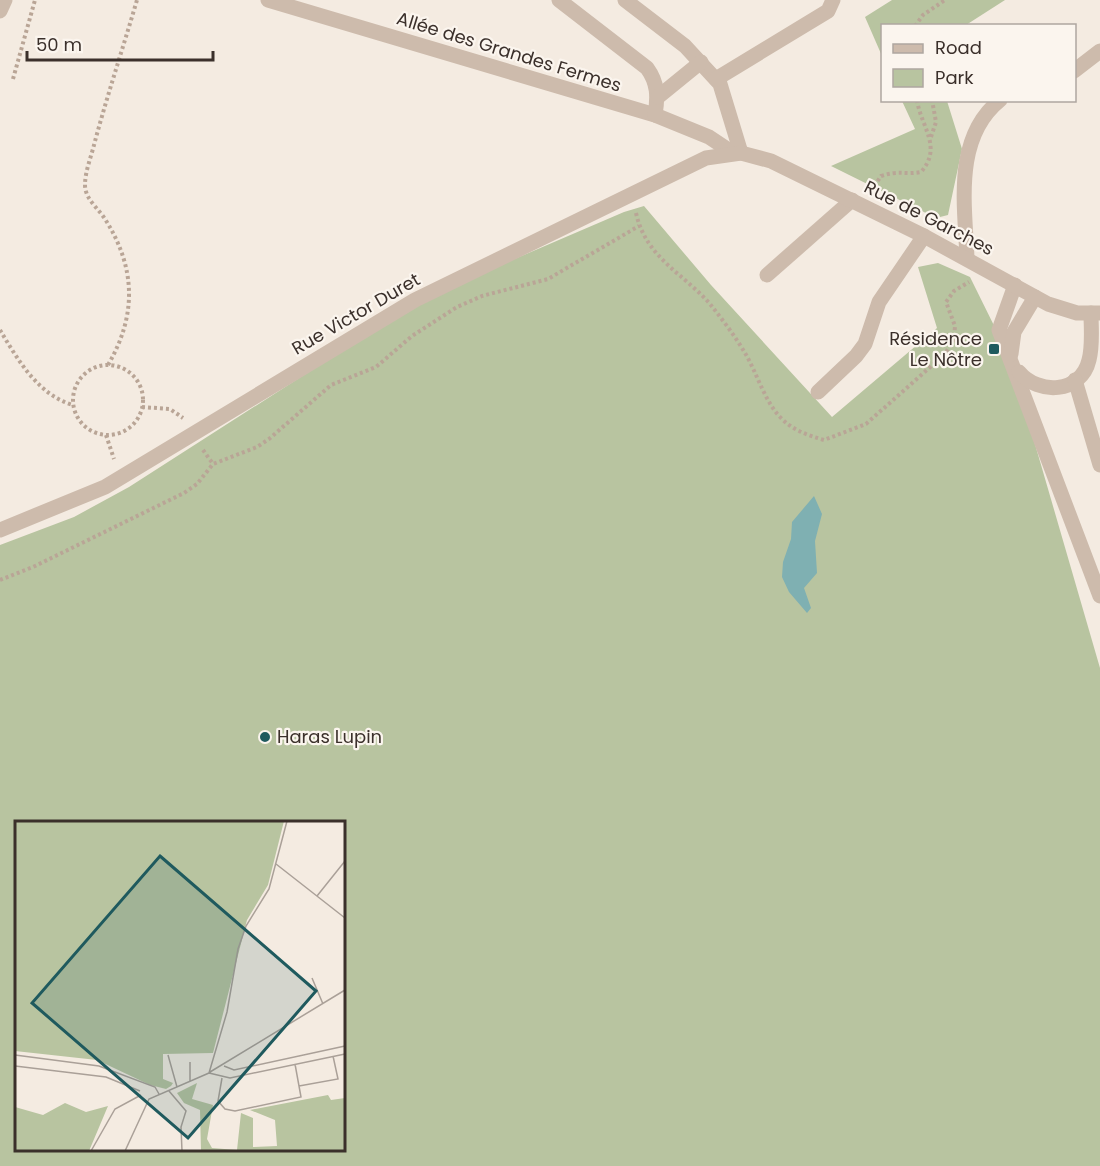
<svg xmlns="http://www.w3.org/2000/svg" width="1100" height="1166" viewBox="0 0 1100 1166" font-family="Poppins,sans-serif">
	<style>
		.green { fill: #b8c4a0; fill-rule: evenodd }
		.water { fill: #7fb0b2 }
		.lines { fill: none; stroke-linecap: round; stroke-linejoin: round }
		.path { stroke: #b9a596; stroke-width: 4; stroke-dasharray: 3 3; stroke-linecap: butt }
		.minor { stroke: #cdbbac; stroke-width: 15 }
		.poi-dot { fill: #1f5a5e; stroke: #fbf5ee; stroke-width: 2 }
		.labels { text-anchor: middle; stroke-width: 4.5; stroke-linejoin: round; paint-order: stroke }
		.street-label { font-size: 18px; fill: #3b302b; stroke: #fbf5ee }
		.poi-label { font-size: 18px; fill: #3b302b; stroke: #fbf5ee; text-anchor: end }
		.inset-road { fill: none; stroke: #aaa098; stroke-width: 1.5 }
		.view { fill: #1f5a5e; fill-opacity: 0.15; stroke: #1f5a5e; stroke-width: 3 }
		.inset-edge { fill: none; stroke: #3b302b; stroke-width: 3 }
	</style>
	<rect width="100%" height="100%" fill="#f4ebe1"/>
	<g class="green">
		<path d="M892 0H1005L966 25 882 26V56L865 17Z"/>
		<path d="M902 101H947L962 149 948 215 936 218 831 166 915 129Z"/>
		<path d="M644 206 711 285 832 417 937 328 918 267 938 263 970 277 1010 358 1100 668V1166H0V545L74 517 129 487 388 321 454 285 624 212ZM16 822H344V1150H16Z"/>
	</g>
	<path class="water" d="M814 496 822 514 815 541 817 573 804 588 811 608 807 613 789 592 782 577 783 562 791 539 792 522Z"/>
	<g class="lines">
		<g class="path">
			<path d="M915 26 923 15 945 0"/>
			<path d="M13 79 35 0"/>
			<path d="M931 137 936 122 932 100"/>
			<path d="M871 191 881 176C899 170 905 175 921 172 943 147 921 127 917 100"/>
			<path d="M636 213C646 258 683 273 710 304 722 319 735 336 745 353 757 373 764 400 780 417 792 430 807 435 824 440L866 424 945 354 954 339 955 326 946 302 954 291 969 282"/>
			<path d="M0 330C18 360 38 395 73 405"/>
			<path d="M108 365C137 315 136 268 105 219 98 208 85 199 85 185 85 172 91 157 94 145 107 96 123 48 137 0"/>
			<circle cx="108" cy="400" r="35"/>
			<path d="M142 407 170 409 183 418"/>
			<path d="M106 435 114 459"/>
			<path d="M203 450 213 464"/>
			<path d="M0 580 33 567 184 493 197 484 213 464 257 447 269 439 331 385 376 367 412 336 457 307 482 296 548 279 639 226"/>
		</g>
		<g class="minor">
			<path d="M268 0 655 115 709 137 733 153"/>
			<path d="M559 0 647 68C658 83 658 97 655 115"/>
			<path d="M625 0 685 46 720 84 741 153"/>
			<path d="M0 11 5 0"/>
			<path d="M1074 71 1100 51"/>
			<path d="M716 79 828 11 833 0"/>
			<path d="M658 97 701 62"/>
			<path d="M967 258C965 205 953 138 1000 100"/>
			<path d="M767 275 852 200"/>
			<path d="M1015 285 999 330 1100 596"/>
			<path d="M1011 354 1014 332 1035 297"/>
			<path d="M1019 372C1038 395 1081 394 1089 360 1093 345 1091 328 1091 313"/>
			<path d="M1075 380 1100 465"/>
			<path d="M818 392 856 356 865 344 879 302 924 236"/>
			<path d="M0 530 105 487 415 300 706 158 741 153 771 161 924 236 1048 304 1077 313H1100"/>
		</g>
	</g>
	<g class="poi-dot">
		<rect x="988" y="343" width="12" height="12" rx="3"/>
		<circle cx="265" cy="737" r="6"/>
	</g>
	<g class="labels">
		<g class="street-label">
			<text transform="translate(509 52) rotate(17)" y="6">Allée des Grandes Fermes</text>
			<text transform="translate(929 218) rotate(27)" y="6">Rue de Garches</text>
			<text transform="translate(356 314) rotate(-30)" y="6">Rue Victor Duret</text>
		</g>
		<g class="poi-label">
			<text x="982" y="345">Résidence<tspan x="982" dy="21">Le Nôtre</tspan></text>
			<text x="277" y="743" text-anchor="start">Haras Lupin</text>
		</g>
	</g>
	<g transform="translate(15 821)">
		<rect width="330" height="330" fill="#f4ebe1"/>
		<path d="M0 0H269L253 64 232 99 198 232 148 233V258L158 262 156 265 151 268 135 264 82 239 0 230ZM182 262 177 278 198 284 192 318 197 327 222 329 226 292 238 297V326L262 325 260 299 235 289 313 274 316 279 330 277V330H186L185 289 169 282 162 272ZM50 282 71 291 93 285 74 330H0V286L28 294Z" fill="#b8c4a0"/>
		<path class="inset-road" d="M261 43 330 97M302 75 330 40M297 157 308 183M0 234 84 245 140 266 144 273M153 234 162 266M175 241V261M0 245 91 256 125 270M209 245 219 249 330 225M195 251 330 169M194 252 212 191 223 128 231 105 254 68 272 0M194 252 215 257 330 233M207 257 203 280 210 288 220 290 286 276 280 243M284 265 323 258 318 235M154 270 171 290 166 306 167 330M76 330 100 288 126 274M110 330 134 278 194 252"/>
		<path class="view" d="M145 35 301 170 173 317 17 182Z"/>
		<rect width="330" height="330" class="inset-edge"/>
	</g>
	<rect x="881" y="24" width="195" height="78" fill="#fbf5ee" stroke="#aea6a0" stroke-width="1.5"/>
	<rect x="893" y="44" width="30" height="9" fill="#cdbbac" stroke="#aea6a0" stroke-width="1.5"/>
	<text x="935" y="54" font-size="18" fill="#3b302b">Road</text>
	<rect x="893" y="69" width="30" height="18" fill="#b8c4a0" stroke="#aea6a0" stroke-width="1.5"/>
	<text x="935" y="84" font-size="18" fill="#3b302b">Park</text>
	<path d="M27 51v9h186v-9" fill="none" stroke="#3b302b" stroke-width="3"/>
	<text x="36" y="51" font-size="18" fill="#3b302b" stroke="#fbf5ee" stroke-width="4.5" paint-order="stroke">50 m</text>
</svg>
